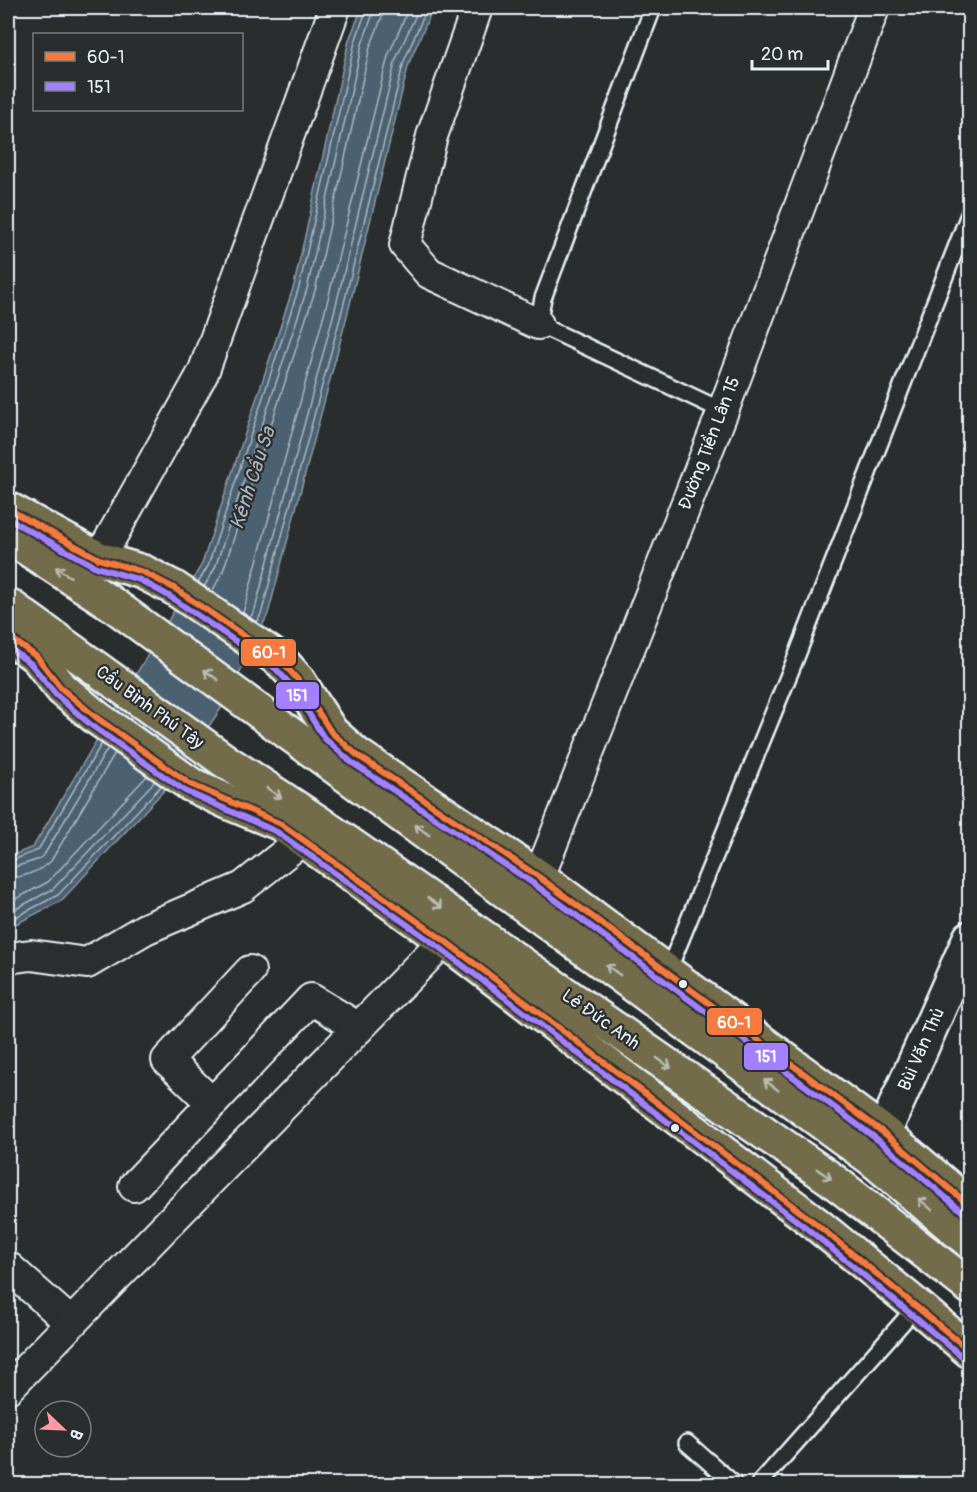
<svg xmlns="http://www.w3.org/2000/svg" width="977" height="1492" viewBox="0 0 977 1492" font-family="Pangolin,sans-serif">
	<style>
		.water { fill: #4c6170; stroke: #8a9ba6; stroke-width: 1.5 }
		.lines { fill: none; stroke-linecap: round; stroke-linejoin: round }
		.shore { stroke: #aab7c2; stroke-width: 1.5 }
		.service-casing { stroke: #e8f1f8; stroke-width: 20 }
		.minor-casing { stroke: #e8f1f8; stroke-width: 34 }
		.tertiary-casing { stroke: #e8f1f8; stroke-width: 38 }
		.trunk-casing { stroke: #e8f1f8; stroke-width: 38 }
		.service { stroke: #2a2d2e; stroke-width: 15 }
		.minor { stroke: #2a2d2e; stroke-width: 30 }
		.tertiary { stroke: #2a2d2e; stroke-width: 33 }
		.trunk { stroke: #736c4b; stroke-width: 33 }
		.bus-1-casing { stroke: #2a2d2e; stroke-width: 10 }
		.bus-2-casing { stroke: #2a2d2e; stroke-width: 10 }
		.bus-1 { stroke: #f6793e; stroke-width: 6 }
		.bus-2 { stroke: #a380ff; stroke-width: 6 }
		.oneway { stroke: #b9bcb3 }
		.bus-dot { fill: #e8f1f8; stroke: #2a2d2e; stroke-width: 2 }
		.labels { text-anchor: middle; stroke-width: 4.5; stroke-linejoin: round; paint-order: stroke }
		.street-label { font-size: 18px; fill: #e8f1f8; stroke: #2a2d2e }
		.water-label { font-size: 20px; font-style: italic; fill: #aab7c2; stroke: #2a2d2e }
		.line-badge { stroke: #2a2d2e; stroke-width: 2 }
		.badge-label { font-size: 16px; text-anchor: middle; font-weight: bold; fill: #fff }
	</style>
	<rect width="100%" height="100%" fill="#2a2d2e"/>
	<filter id="ink" filterUnits="userSpaceOnUse"><feTurbulence type="fractalNoise" baseFrequency=".0167" numOctaves="2"/><feDisplacementMap in="SourceGraphic" scale="12" xChannelSelector="R" yChannelSelector="G"/><feConvolveMatrix kernelMatrix="1 2 1 2 8 2 1 2 1" color-interpolation-filters="sRGB"/></filter>
	<g filter="url(#ink)">
		<path class="water" d="M362 8H433L409 63 349 308 268 614 224 704 168 786 61 901 8 928V857L33 847 202 564 294 285 349 40Z"/>
		<g class="lines">
			<g class="shore">
				<path d="M198 583 208 566 299 287 355 42 367 8"/>
				<path d="M204 587 215 568 307 289 362 44 375 8"/>
				<path d="M212 592 223 571 315 291 370 47 382 17 384 8"/>
				<path d="M243 613 327 303 388 56 409 8"/>
				<path d="M250 618 255 609 336 305 396 59 419 8"/>
				<path d="M257 623 262 611 343 307 404 61 427 8"/>
				<path d="M8 862 38 850 102 743"/>
				<path d="M8 869 37 860 44 855 108 748"/>
				<path d="M8 878C21 878 41 871 51 861L115 753"/>
				<path d="M8 903 48 882 147 776"/>
				<path d="M8 913 53 889 155 781"/>
				<path d="M8 921 58 895 161 786"/>
			</g>
			<defs>
				<g id="service">
					<path d="M653 8 543 298 538 324 723 411"/>
					<path d="M668 971 797 655 970 212"/>
					<path d="M687 1443 734 1484"/>
					<path d="M759 1484 917 1306"/>
				</g>
				<g id="minor">
					<path d="M477 8 432 136 405 245 429 273 538 324"/>
					<path d="M99 559 203 373 335 8"/>
					<path d="M539 877 723 411 874 8"/>
					<path d="M8 958 31 955 87 963 145 929 243 887 302 840 319 823"/>
					<path d="M212 1103 167 1060 250 971"/>
					<path d="M134 1186 311 999 359 1028"/>
					<path d="M8 1267 71 1323"/>
					<path d="M8 1388 460 924"/>
				</g>
				<path id="tertiary" d="M873 1157 970 938"/>
				<g id="trunk">
					<path d="M8 509 99 559 143 572 174 588 281 661 298 680 331 732 357 755 539 877 884 1133 970 1206"/>
					<path d="M8 536 112 604 872 1159 970 1242"/>
					<path d="M8 605 225 761 319 823 831 1179 970 1287"/>
					<path d="M8 636 37 657 62 689 97 718 190 784 230 803 281 824 445 941 815 1223 917 1306 970 1351"/>
				</g>
			</defs>
			<use href="#service" class="service-casing"/>
			<use href="#minor" class="minor-casing"/>
			<use href="#tertiary" class="tertiary-casing"/>
			<use href="#trunk" class="trunk-casing"/>
			<use href="#service" class="service"/>
			<use href="#minor" class="minor"/>
			<use href="#tertiary" class="tertiary"/>
			<use href="#trunk" class="trunk"/>
			<defs>
				<g id="bus-1">
					<path d="M8 509 99 559 143 572 174 588 281 661 298 680 331 732 357 755 539 877 884 1133 970 1206"/>
					<path d="M8 636 37 657 62 689 97 718 190 784 281 824 445 941 815 1223 970 1351"/>
				</g>
				<g id="bus-2">
					<path d="M8 519 96 567 140 580 169 596 275 668 291 685 324 738 351 762 534 884 878 1140 964 1213"/>
					<path d="M8 647 31 664 56 695 91 725 185 791 277 832 440 948 809 1230 964 1358"/>
				</g>
			</defs>
			<use href="#bus-1" class="bus-1-casing"/>
			<use href="#bus-2" class="bus-2-casing"/>
			<use href="#bus-1" class="bus-1"/>
			<use href="#bus-2" class="bus-2"/>
		</g>
		<defs><path id="oneway-shaft" d="M-6 0H5M1.5-3L5.5 0L1.5 3" fill="none" stroke-width="1.6" stroke-linecap="round" stroke-linejoin="round" transform="scale(1.5)"/></defs>
		<g class="oneway">
			<use href="#oneway-shaft" transform="translate(63 572) rotate(-147)"/>
			<use href="#oneway-shaft" transform="translate(211 675) rotate(-144)"/>
			<use href="#oneway-shaft" transform="translate(274 793) rotate(33)"/>
			<use href="#oneway-shaft" transform="translate(422 830) rotate(-144)"/>
			<use href="#oneway-shaft" transform="translate(435 903) rotate(35)"/>
			<use href="#oneway-shaft" transform="translate(613 970) rotate(-144)"/>
			<use href="#oneway-shaft" transform="translate(664 1063) rotate(35)"/>
			<use href="#oneway-shaft" transform="translate(771 1085) rotate(-144)"/>
			<use href="#oneway-shaft" transform="translate(824 1174) rotate(35)"/>
			<use href="#oneway-shaft" transform="translate(925 1204) rotate(-139)"/>
		</g>
	</g>
	<g class="bus-dot">
		<circle cx="683" cy="984" r="5"/>
		<circle cx="675" cy="1128" r="5"/>
	</g>
	<g class="labels">
		<g class="street-label">
			<text transform="translate(709 443) rotate(-69)" y="6">Đường Tiền Lân 15</text>
			<text transform="translate(150 707) rotate(36)" y="6">Cầu Bình Phú Tây</text>
			<text transform="translate(601 1019) rotate(35)" y="6">Lê Đức Anh</text>
			<text transform="translate(921 1049) rotate(-66)" y="6">Bùi Văn Thủ</text>
		</g>
		<g class="water-label">
			<text transform="translate(252 478) rotate(-72)" y="7">Kênh Cầu Sa</text>
		</g>
	</g>
	<g class="line-badge">
		<rect x="240" y="638" width="57" height="29" rx="6" fill="#f6793e"/>
		<rect x="275" y="681" width="45" height="29" rx="6" fill="#a380ff"/>
		<rect x="706" y="1007" width="57" height="29" rx="6" fill="#f6793e"/>
		<rect x="743" y="1042" width="46" height="29" rx="6" fill="#a380ff"/>
	</g>
	<g class="badge-label">
		<text x="269" y="658">60-1</text>
		<text x="297" y="701">151</text>
		<text x="734" y="1028">60-1</text>
		<text x="766" y="1062">151</text>
	</g>
	<rect width="977" height="1492" fill="none" stroke="#2a2d2e" stroke-width="30"/>
	<rect x="15" y="15" width="947" height="1462" fill="none" stroke="#e8f1f8" stroke-width="2" filter="url(#ink)"/>
	<rect x="33" y="33" width="210" height="78" fill="#2a2d2e" stroke="#767b7f" stroke-width="1.5"/>
	<rect x="45" y="52" width="30" height="9" fill="#f6793e" stroke="#767b7f" stroke-width="1.5"/>
	<text x="87" y="63" font-size="18" fill="#e8f1f8">60-1</text>
	<rect x="45" y="82" width="30" height="9" fill="#a380ff" stroke="#767b7f" stroke-width="1.5"/>
	<text x="87" y="93" font-size="18" fill="#e8f1f8">151</text>
	<g transform="translate(63 1429) rotate(113)"><circle r="28" fill="#2a2d2e" stroke="#767b7f" stroke-width="1.5"/>
	<path d="M0-4.5L10 22L0 15L-10 22Z" fill="#ff9aa2"/>
	<text y="-9" font-size="16" font-weight="bold" text-anchor="middle" fill="#e8f1f8">B</text>
	</g>
	<path d="M752 60v9h76v-9" fill="none" stroke="#e8f1f8" stroke-width="3"/>
	<text x="761" y="60" font-size="18" fill="#e8f1f8" stroke="#2a2d2e" stroke-width="4.5" paint-order="stroke">20 m</text>
</svg>
